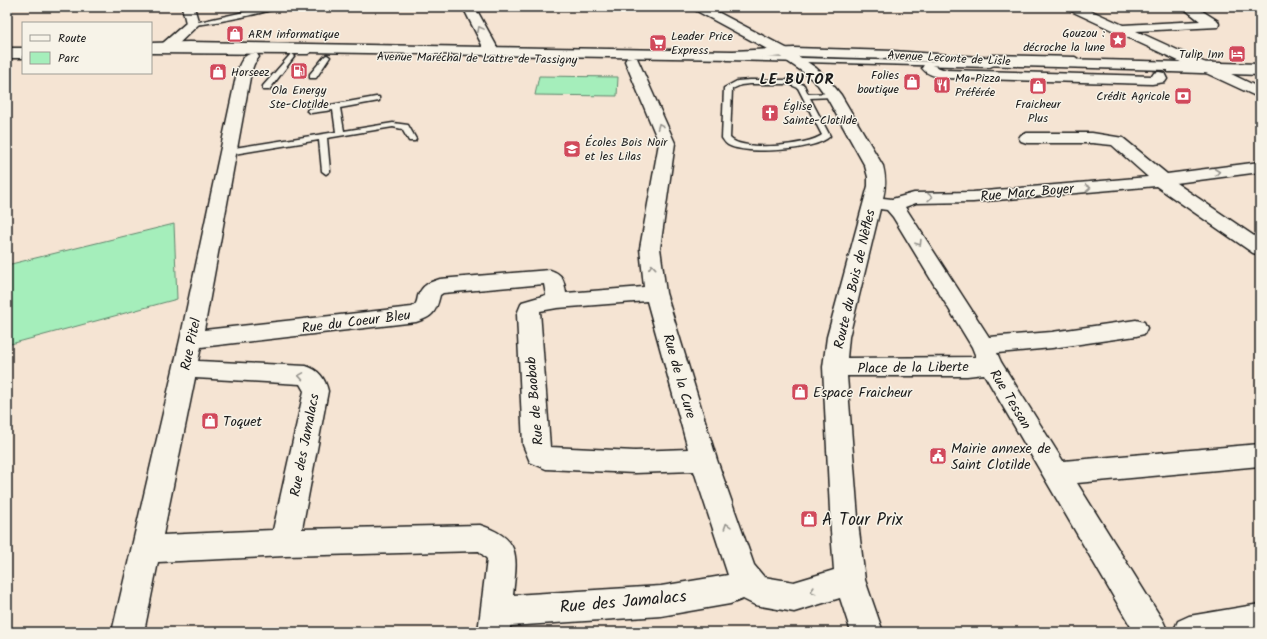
<svg xmlns="http://www.w3.org/2000/svg" width="1267" height="639" viewBox="0 0 1267 639" font-family="Kalam,sans-serif">
	<style>
		.green { fill: #a5eebb; stroke: #60856c }
		.lines { fill: none; stroke-linecap: round; stroke-linejoin: round }
		.lane-casing { stroke: #1c1c1c; stroke-width: 3 }
		.street-casing { stroke: #1c1c1c; stroke-width: 3 }
		.secondary-casing { stroke: #1c1c1c; stroke-width: 3 }
		.lane { fill: #f7f3e8; fill-rule: evenodd }
		.street { fill: #f7f3e8; fill-rule: evenodd }
		.secondary { fill: #f7f3e8; fill-rule: evenodd }
		.oneway { stroke: #94928c }
		.labels { text-anchor: middle; stroke-width: 3; stroke-linejoin: round; paint-order: stroke }
		.far-poi-label { font-size: 12px; fill: #1c1c1c; stroke: #f7f3e8; text-anchor: start }
		.far-street-label { font-size: 12px; fill: #1c1c1c; stroke: #f7f3e8 }
		.street-label { font-size: 14px; fill: #1c1c1c; stroke: #f7f3e8 }
		.poi-label { font-size: 14px; fill: #1c1c1c; stroke: #f7f3e8; text-anchor: start }
		.far-district-label { font-size: 15px; font-weight: bold; letter-spacing: 1px; fill: #1c1c1c; stroke: #f7f3e8 }
		.near-poi-label { font-size: 17px; fill: #1c1c1c; stroke: #f7f3e8; text-anchor: start }
		.near-street-label { font-size: 17px; fill: #1c1c1c; stroke: #f7f3e8 }
	</style>
	<rect width="100%" height="100%" fill="#f5e4d3"/>
	<filter id="ink" filterUnits="userSpaceOnUse"><feTurbulence type="fractalNoise" baseFrequency=".025" numOctaves="2"/><feDisplacementMap in="SourceGraphic" scale="8" xChannelSelector="R" yChannelSelector="G"/><feConvolveMatrix kernelMatrix="1 2 1 2 8 2 1 2 1" color-interpolation-filters="sRGB"/></filter>
	<g filter="url(#ink)">
		<g class="green">
			<path d="M539 76 618 77 617 96 535 95Z"/>
			<path d="M174 224 177 299 7 345V265Z"/>
		</g>
		<g class="lines">
			<defs>
				<g id="lane">
					<path d="M267 7H278C271 12 195 28 190 24Z"/>
					<rect x="7" y="48" width="16" height="4"/>
					<path d="M151 49 308 50 311 52 308 54H292L295 56 294 57 269 90H263V86L290 55 292 54 151 53Z"/>
					<path d="M327 55 330 57 316 78H310V74L325 56Z"/>
					<path d="M992 55 1075 57 1078 59 1075 61 993 59 986 63 992 64 994 65 990 67 727 60 724 58 727 56 983 63 982 61Z"/>
					<path d="M1168 68 1260 71V75L1171 72H1168Z"/>
					<path d="M750 80H790L804 85 808 94 836 93V97H833L810 98 830 136C817 151 745 155 728 145 725 143 724 141 722 138L724 88 737 81ZM750 84H789L798 88 822 135C808 146 742 152 730 138L732 89 741 85Z"/>
					<path d="M376 97H379V101L340 108 344 131 393 123 408 125 416 139 415 141H409L402 129 393 127 327 138 330 171 326 174 322 171 319 140 228 155 224 152 228 149 336 132 333 110 311 113 307 111 308 109Z"/>
				</g>
				<g id="street">
					<path d="M182 7H194L199 24 173 49H163L161 46 163 43 186 23Z"/>
					<path d="M463 7H475L496 45V51L494 54 489 55 484 54 482 51V45Z"/>
					<path d="M693 7H708L788 49 816 68 828 79 841 95 883 166C886 178 886 186 883 198L892 199 914 193 973 192 1148 177 1112 145 1092 143H1027L1021 141 1019 138 1021 135 1027 133H1092L1123 138 1167 174 1260 162V172L1176 183 1260 240V255L1253 253 1156 186 973 202 916 203 905 207 989 337 1052 332 1136 320 1144 322 1147 328 1144 334 1136 336 1052 348 997 353 1001 362 1063 461 1260 444V466L1077 483 1163 621 1168 632H1134L984 374 967 376H847L859 531 865 580 883 632H851L840 598 794 612 755 605 743 599 730 604 661 616 510 626V632H478L487 559 479 551 285 556 158 562 144 632H112L180 340 237 72C240 62 245 51 257 54L259 57 254 64 251 72 204 330 412 307C417 304 417 301 418 296 422 285 430 282 440 279L550 270C563 274 564 281 566 293L644 287 640 248 659 143 625 61 627 58 632 57 637 58 675 143 660 248 666 293 717 460 754 565 764 577 794 582 834 570 831 531 823 367 827 337 868 186V177L865 166 826 96 818 85 806 74 778 55 695 10ZM880 209 887 210 893 217 972 347 976 357 847 358 849 337ZM544 284 546 295 522 302 517 314 523 445 530 462 546 469 635 473 694 471 728 575 661 586 513 595C517 556 522 539 480 525L302 529 328 391C325 378 319 370 306 366L198 361 201 347 416 322C433 317 436 312 440 295L443 293ZM647 301 688 449 635 451 550 447 540 311 557 308ZM195 378 300 384 304 391 273 530 163 535Z"/>
					<path d="M1067 7H1083L1123 25 1200 21 1182 7H1196L1218 21 1219 24 1218 27 1136 31 1208 64 1210 67 1208 70 1203 71 1198 70 1069 10Z"/>
					<path d="M929 64 945 70 1152 76 1154 73 1159 72 1164 73 1167 79 1165 82 1152 84 945 78C937 77 927 75 922 68L924 65Z"/>
					<path d="M1260 604V632H1173L1178 621 1189 616Z"/>
				</g>
				<g id="secondary">
					<path d="M189 42 733 51 794 48 893 51 980 57 1260 64V72L1225 71 1260 88V98L1206 73 1204 71 980 65 893 59 794 56 733 59 189 50 151 51V43Z"/>
					<rect x="7" y="50" width="16" height="8"/>
				</g>
			</defs>
			<use href="#lane" class="lane-casing"/>
			<use href="#street" class="street-casing"/>
			<use href="#secondary" class="secondary-casing"/>
			<use href="#lane" class="lane"/>
			<use href="#street" class="street"/>
			<use href="#secondary" class="secondary"/>
		</g>
		<defs><path id="oneway-chevron" d="M-2-3.5L2.5 0L-2 3.5" fill="none" stroke-width="1.6" stroke-linecap="round" stroke-linejoin="round"/></defs>
		<g class="oneway">
			<use href="#oneway-chevron" transform="translate(480 29) rotate(-118)"/>
			<use href="#oneway-chevron" transform="translate(660 126) rotate(-112)"/>
			<use href="#oneway-chevron" transform="translate(1217 172) rotate(-7)"/>
			<use href="#oneway-chevron" transform="translate(1088 188) rotate(-5)"/>
			<use href="#oneway-chevron" transform="translate(930 197) rotate(-1)"/>
			<use href="#oneway-chevron" transform="translate(919 243) rotate(58)"/>
			<use href="#oneway-chevron" transform="translate(652 267) rotate(-96)"/>
			<use href="#oneway-chevron" transform="translate(301 376) rotate(-171)"/>
			<use href="#oneway-chevron" transform="translate(727 526) rotate(-108)"/>
			<use href="#oneway-chevron" transform="translate(813 591) rotate(163)"/>
		</g>
	</g>
	<defs>
		<symbol id="shop-square" viewBox="-11 -11 22 22"><rect x="-9" y="-9" width="18" height="18" rx="4" fill="#d1495b" stroke="#f7f3e8"/><path d="M-5-2.5h2.3a2.7 3.5 0 0 1 5.4 0H5L5.5 6h-11ZM-1.5-2.5h3a1.5 2.3 0 0 0-3 0Z" fill="#fff"/></symbol>
		<symbol id="sight-square" viewBox="-11 -11 22 22"><rect x="-9" y="-9" width="18" height="18" rx="4" fill="#d1495b" stroke="#f7f3e8"/><path d="M0-6L1.8-2.2L6-1.7L2.9 1.2L3.7 5.4L0 3.3L-3.7 5.4L-2.9 1.2L-6-1.7L-1.8-2.2Z" fill="#fff"/></symbol>
		<symbol id="supermarket-square" viewBox="-11 -11 22 22"><rect x="-9" y="-9" width="18" height="18" rx="4" fill="#d1495b" stroke="#f7f3e8"/><path d="M-6-5.5h2.5l.6 2H6L4.5 2H-2.5L-4.4-4H-6ZM-1.5 3.2a1.3 1.3 0 1 0 .1 0ZM3 3.2a1.3 1.3 0 1 0 .1 0Z" fill="#fff"/></symbol>
		<symbol id="hotel-square" viewBox="-11 -11 22 22"><rect x="-9" y="-9" width="18" height="18" rx="4" fill="#d1495b" stroke="#f7f3e8"/><path d="M-6-4.5h1.5V1H6V5H4.5V3h-9V5H-6ZM-4 0a1.8 1.8 0 1 1 3.6 0ZM.5 0V-2.5h3Q6-2.5 6 0Z" fill="#fff"/></symbol>
		<symbol id="fuel-square" viewBox="-11 -11 22 22"><rect x="-9" y="-9" width="18" height="18" rx="4" fill="#d1495b" stroke="#f7f3e8"/><path d="M-5.5-6h7V0h2V4h1.3V-2.5L3-4.5l.8-.8L6-3V5H2.5V1h-1V6h-7ZM-4.2-4.7v3.2H.2V-4.7Z" fill="#fff"/></symbol>
		<symbol id="restaurant-square" viewBox="-11 -11 22 22"><rect x="-9" y="-9" width="18" height="18" rx="4" fill="#d1495b" stroke="#f7f3e8"/><path d="M-5-6h1v4h1v-4h1v4h1v-4h1v5L-1.5 .5V6h-2V.5L-5-1ZM5-6V6H3V1.5H1.5Q1.5-4 5-6Z" fill="#fff"/></symbol>
		<symbol id="bank-square" viewBox="-11 -11 22 22"><rect x="-9" y="-9" width="18" height="18" rx="4" fill="#d1495b" stroke="#f7f3e8"/><path d="M-6-4H6V4H-6ZM0-2.3a2.3 2.3 0 1 0 0 4.6a2.3 2.3 0 1 0 0-4.6Z" fill="#fff"/></symbol>
		<symbol id="church-square" viewBox="-11 -11 22 22"><rect x="-9" y="-9" width="18" height="18" rx="4" fill="#d1495b" stroke="#f7f3e8"/><path d="M-1.2-6h2.4v3.5h3.3v2.4h-3.3V6h-2.4V-.1h-3.3v-2.4h3.3Z" fill="#fff"/></symbol>
		<symbol id="school-square" viewBox="-11 -11 22 22"><rect x="-9" y="-9" width="18" height="18" rx="4" fill="#d1495b" stroke="#f7f3e8"/><path d="M0-5L7-2L0 1L-7-2ZM-4 1L0 2.5L4 1V4Q0 6-4 4Z" fill="#fff"/></symbol>
		<symbol id="civic-square" viewBox="-11 -11 22 22"><rect x="-9" y="-9" width="18" height="18" rx="4" fill="#d1495b" stroke="#f7f3e8"/><path d="M-.6-6.5H3V-4.5H.6V-3L4-1V1h2V6H-6V1h2V-1L-.6-3ZM-1.2 2.5V6h2.4V2.5Z" fill="#fff"/></symbol>
	</defs>
	<g fill-rule="evenodd">
		<use href="#shop-square" x="225" y="24" width="20" height="20"/>
		<use href="#sight-square" x="1108" y="30" width="20" height="20"/>
		<use href="#supermarket-square" x="648" y="33" width="20" height="20"/>
		<use href="#hotel-square" x="1227" y="44" width="20" height="20"/>
		<use href="#fuel-square" x="289" y="61" width="20" height="20"/>
		<use href="#shop-square" x="208" y="62" width="20" height="20"/>
		<use href="#shop-square" x="902" y="72" width="20" height="20"/>
		<use href="#restaurant-square" x="932" y="75" width="20" height="20"/>
		<use href="#shop-square" x="1028" y="76" width="20" height="20"/>
		<use href="#bank-square" x="1173" y="86" width="20" height="20"/>
		<use href="#church-square" x="760" y="103" width="20" height="20"/>
		<use href="#school-square" x="562" y="139" width="20" height="20"/>
		<use href="#shop-square" x="790" y="382" width="20" height="20"/>
		<use href="#shop-square" x="200" y="411" width="20" height="20"/>
		<use href="#civic-square" x="928" y="446" width="20" height="20"/>
		<use href="#shop-square" x="799" y="509" width="20" height="20"/>
	</g>
	<g class="labels">
		<g class="far-poi-label">
			<text x="1105" y="37" text-anchor="end">Gouzou :<tspan x="1105" dy="14">décroche la lune</tspan></text>
			<text x="248" y="38">ARM informatique</text>
			<text x="671" y="40">Leader Price<tspan x="671" dy="14">Express</tspan></text>
			<text x="1224" y="58" text-anchor="end">Tulip Inn</text>
			<text x="231" y="76">Horseez</text>
			<text x="899" y="79" text-anchor="end">Folies<tspan x="899" dy="14">boutique</tspan></text>
			<text x="955" y="82">Ma Pizza<tspan x="955" dy="14">Préférée</tspan></text>
			<text x="299" y="94" text-anchor="middle">Ola Energy<tspan x="299" dy="14">Ste-Clotilde</tspan></text>
			<text x="1170" y="100" text-anchor="end">Crédit Agricole</text>
			<text x="1038" y="108" text-anchor="middle">Fraicheur<tspan x="1038" dy="14">Plus</tspan></text>
			<text x="783" y="110">Église<tspan x="783" dy="14">Sainte-Clotilde</tspan></text>
			<text x="585" y="146">Écoles Bois Noir<tspan x="585" dy="14">et les Lilas</tspan></text>
		</g>
		<g class="far-street-label">
			<text transform="translate(477 58) rotate(1)" y="4">Avenue Maréchal de Lattre de Tassigny</text>
			<text transform="translate(949 58) rotate(3)" y="4">Avenue Leconte de Lisle</text>
		</g>
		<g class="street-label">
			<text transform="translate(1027 192) rotate(-5)" y="5">Rue Marc Boyer</text>
			<text transform="translate(854 279) rotate(-77)" y="5">Route du Bois de Nèfles</text>
			<text transform="translate(356 321) rotate(-7)" y="5">Rue du Coeur Bleu</text>
			<text transform="translate(190 344) rotate(-78)" y="5">Rue Pitel</text>
			<text transform="translate(913 367) rotate(-1)" y="5">Place de la Liberte</text>
			<text transform="translate(680 376) rotate(74)" y="5">Rue de la Cure</text>
			<text transform="translate(1011 399) rotate(59)" y="5">Rue Tessan</text>
			<text transform="translate(534 401) rotate(-95)" y="5">Rue de Baobab</text>
			<text transform="translate(304 445) rotate(-79)" y="5">Rue des Jamalacs</text>
		</g>
		<g class="poi-label">
			<text x="813" y="397">Espace Fraicheur</text>
			<text x="223" y="426">Toquet</text>
			<text x="951" y="453">Mairie annexe de<tspan x="951" dy="16">Saint Clotilde</tspan></text>
		</g>
		<g class="far-district-label">
			<text x="797" y="84">LE BUTOR</text>
		</g>
		<g class="near-poi-label">
			<text x="822" y="525">A Tour Prix</text>
		</g>
		<g class="near-street-label">
			<text transform="translate(623 601) rotate(-5)" y="6">Rue des Jamalacs</text>
		</g>
	</g>
	<rect width="1267" height="639" fill="none" stroke="#f7f3e8" stroke-width="24"/>
	<rect x="12" y="12" width="1243" height="615" fill="none" stroke="#1c1c1c" stroke-width="1.5" filter="url(#ink)"/>
	<rect x="22" y="22" width="130" height="52" fill="#f7f3e8" stroke="#9f9d96"/>
	<rect x="30" y="35" width="20" height="6" fill="#f7f3e8" stroke="#9f9d96"/>
	<text x="58" y="42" font-size="12" fill="#1c1c1c">Route</text>
	<rect x="30" y="52" width="20" height="12" fill="#a5eebb" stroke="#9f9d96"/>
	<text x="58" y="62" font-size="12" fill="#1c1c1c">Parc</text>
</svg>
